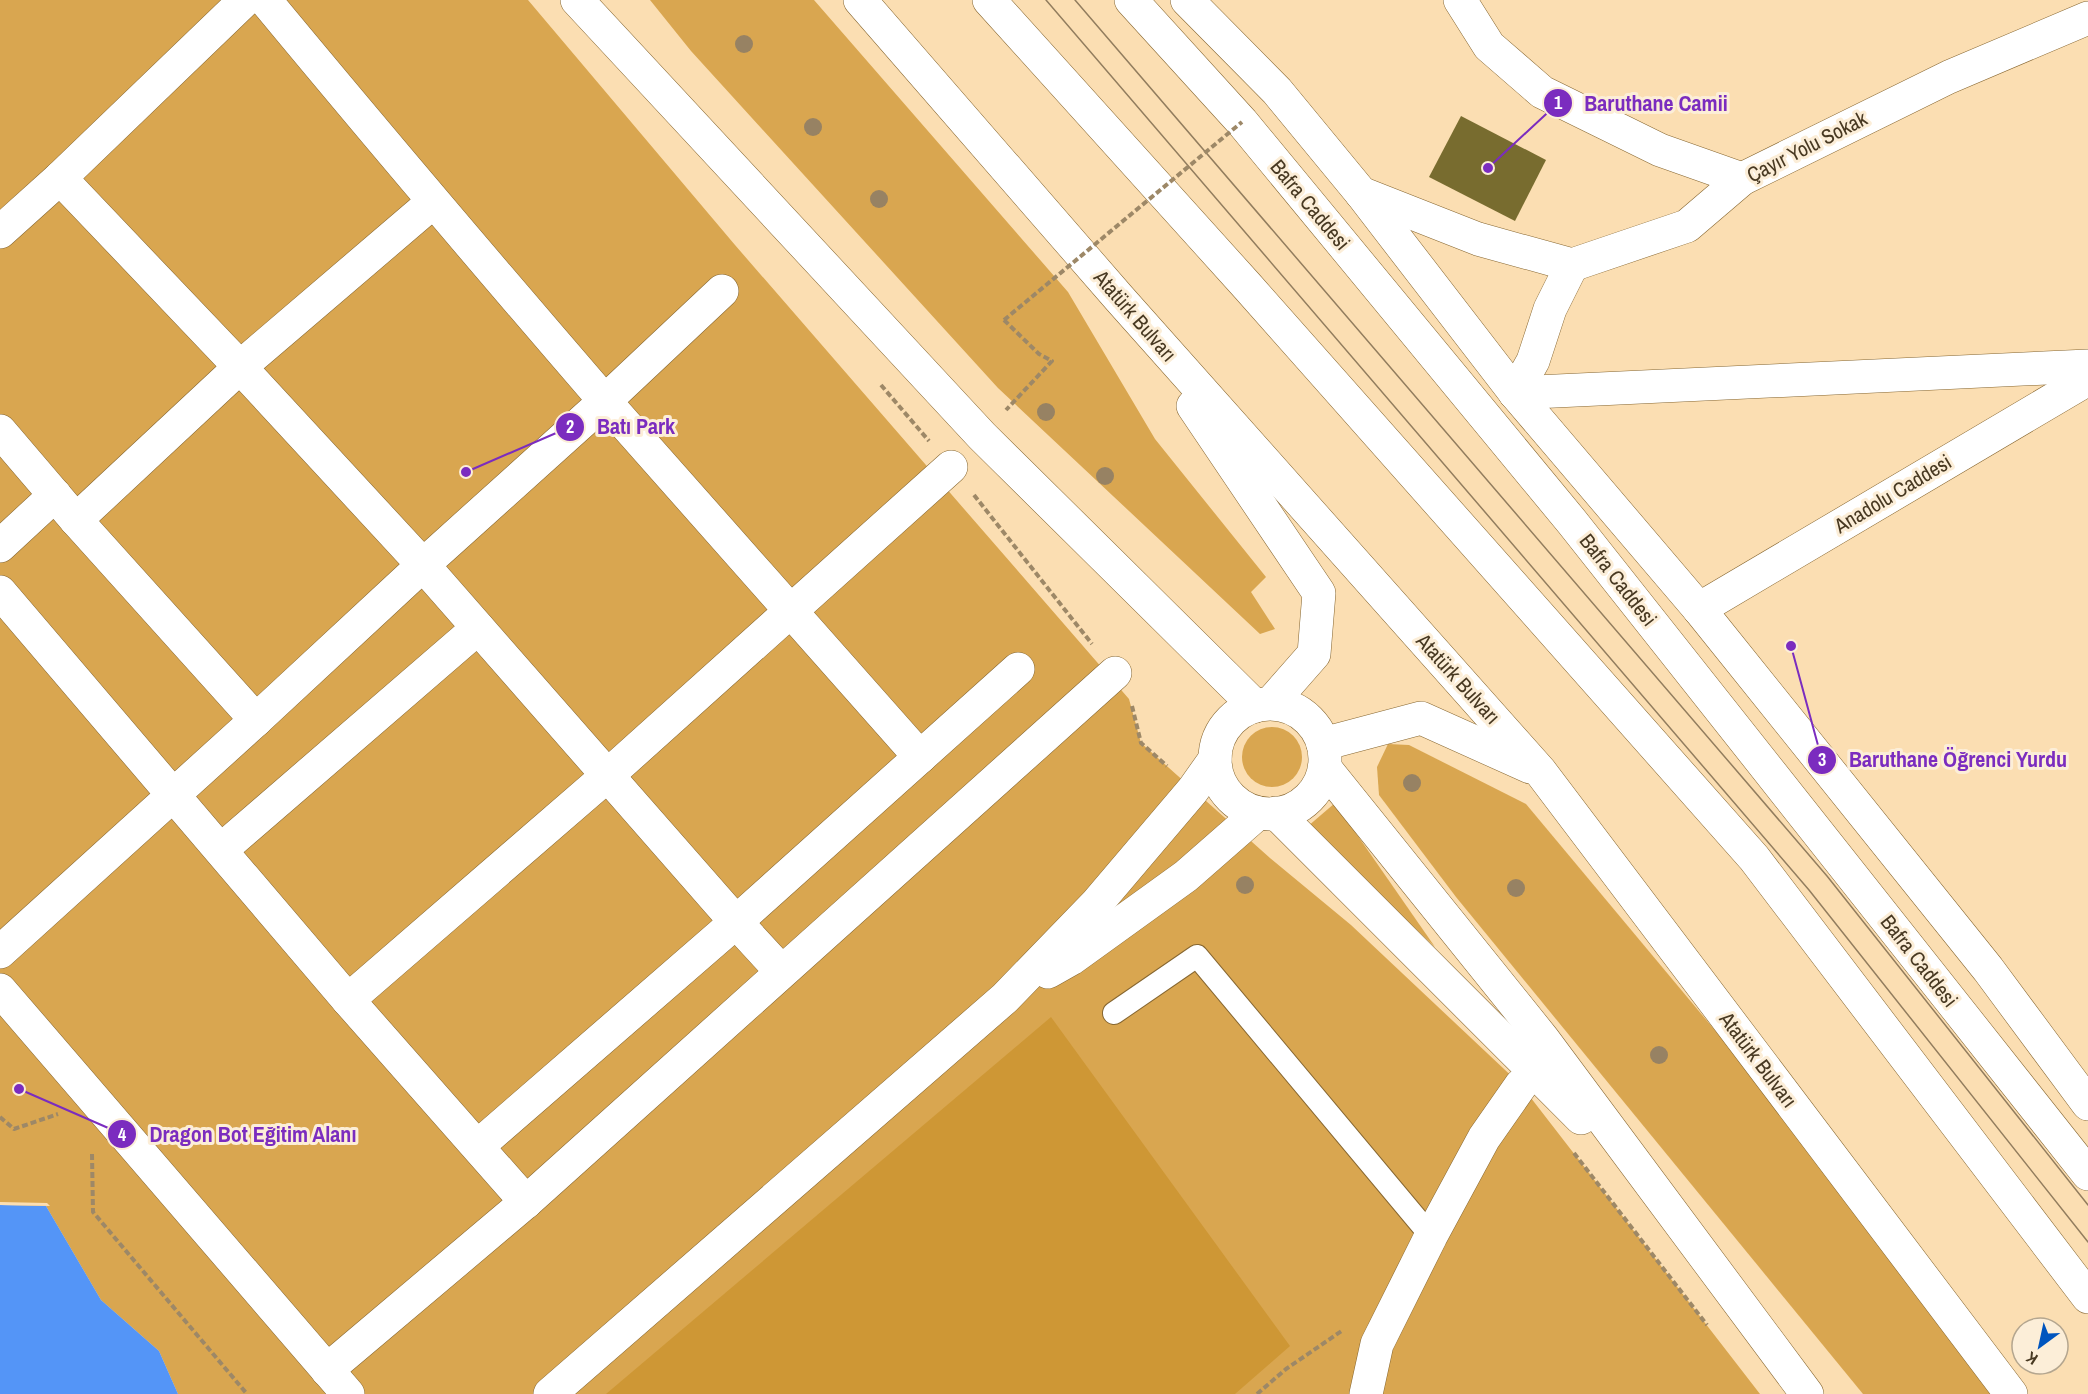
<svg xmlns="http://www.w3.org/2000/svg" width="2088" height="1394" viewBox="0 0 2088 1394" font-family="'Archivo Narrow',sans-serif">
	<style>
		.green { fill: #d9a650 }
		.forest { fill: #ce9735 }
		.water { fill: #5495f7 }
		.pier { fill: #fbdeb2 }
		.building { fill: #786c2f }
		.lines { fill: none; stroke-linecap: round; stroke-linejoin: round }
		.service-casing { stroke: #876731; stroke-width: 24 }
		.minor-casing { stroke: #876731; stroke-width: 34 }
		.secondary-casing { stroke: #876731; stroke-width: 34 }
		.primary-casing { stroke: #876731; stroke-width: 34 }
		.path { stroke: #9d8867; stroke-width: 4; stroke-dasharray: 6 3; stroke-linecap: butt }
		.service { stroke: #fff; stroke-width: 22 }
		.minor { stroke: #fff; stroke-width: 33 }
		.secondary { stroke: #fff; stroke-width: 33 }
		.primary { stroke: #fff; stroke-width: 33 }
		.tram { stroke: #927d5e; stroke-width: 1.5 }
		.path-bridge { stroke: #9d8867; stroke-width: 4; stroke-dasharray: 6 3; stroke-linecap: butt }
		.tree { fill: #978263 }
		.labels { text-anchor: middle; stroke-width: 6; stroke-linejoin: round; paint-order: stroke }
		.street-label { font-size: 21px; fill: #483922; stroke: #fceed8 }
		.leader { fill: none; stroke: #7b2cbf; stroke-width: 2 }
		.callout-dot { fill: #7b2cbf; stroke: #fceed8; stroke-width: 2 }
		.mark-label { font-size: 18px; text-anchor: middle; font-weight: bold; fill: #fff }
		.callout-label { font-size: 22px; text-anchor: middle; font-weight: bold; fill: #7b2cbf; stroke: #fceed8; stroke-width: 6; stroke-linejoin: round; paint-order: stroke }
	</style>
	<rect width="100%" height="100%" fill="#fbdeb2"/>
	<g class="green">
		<path d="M0 0H528L735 245 1129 699 1141 743 1270 858 1351 925 1521 1085 1760 1394H178L159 1351 101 1300 46 1206 0 1205Z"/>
		<path d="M650 0H814L1068 292 1155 439 1266 577 1251 592 1275 629 1260 634 998 388 691 51Z"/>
		<circle cx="1272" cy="757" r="30"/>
		<path d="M1388 744 1409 745 1526 804 1996 1367 2016 1394H1863L1456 897 1379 795 1377 767Z"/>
		<path d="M1335 803 1435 947 1307 827Z"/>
	</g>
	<path class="forest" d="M1051 1017 1290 1346 1235 1394H606Z"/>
	<path class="water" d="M0 1205 46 1206 101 1300 159 1351 178 1394H0Z"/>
	<path class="pier" d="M0 1202 47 1203 50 1206 0 1205Z"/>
	<path class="building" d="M1461 116 1546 160 1515 221 1429 177Z"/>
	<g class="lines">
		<defs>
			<path id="service" d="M1114 1013 1197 956 1431 1236"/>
			<g id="minor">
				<path d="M265 0C376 134 489 267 603 399 708 519 815 637 920 757"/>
				<path d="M1460 0 1489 46 1542 92 1660 150 1742 179"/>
				<path d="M60 178 240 367 423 565 736 922 781 971"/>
				<path d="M1361 193 1478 239 1572 265 1687 226 1742 179 1949 77 2088 18"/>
				<path d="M0 232 60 178 245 0"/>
				<path d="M1515 393 2088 366"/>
				<path d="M1515 393 1533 361 1550 309 1572 265"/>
				<path d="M0 431 76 520 256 720"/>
				<path d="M76 520 240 367 433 202"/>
				<path d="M0 546 55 495"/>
				<path d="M0 592 348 1000 526 1202"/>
				<path d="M221 850 478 628"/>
				<path d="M0 952 256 720 423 565 605 401 722 291"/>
				<path d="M1048 972 1071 959 1186 876 1258 813"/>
				<path d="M0 990 348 1394"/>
				<path d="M348 1000 608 775 951 467"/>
				<path d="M478 1146 736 922 1018 669"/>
				<path d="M327 1370 526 1202 1115 673"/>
				<path d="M550 1394 1005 998 1097 903 1193 790 1215 759"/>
				<path d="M1366 1394 1377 1344 1431 1236 1484 1138 1521 1085"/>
			</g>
			<g id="secondary">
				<path d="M577 0 982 436 1255 706"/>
				<path d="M1699 609 2088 379"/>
				<circle cx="1270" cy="759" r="55"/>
				<path d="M1325 768 1543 1039 1807 1394"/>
				<path d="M1276 813 1581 1118"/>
			</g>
			<g id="primary">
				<path d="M860 0 1119 298 1540 771 2011 1394"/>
				<path d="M989 0 1248 287 1754 858 2088 1297"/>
				<path d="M1131 0 1242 122 1572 522 2088 1174"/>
				<path d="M1187 0 1277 91 1361 193 1515 393 1699 609 1988 969 2088 1104"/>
				<path d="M1193 406 1319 593 1314 654 1271 703"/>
				<path d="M1323 744 1421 718 1530 767"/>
			</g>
		</defs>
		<use href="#service" class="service-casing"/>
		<use href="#minor" class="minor-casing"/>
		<use href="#secondary" class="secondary-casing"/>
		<use href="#primary" class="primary-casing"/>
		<g class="path">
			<path d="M1004 320 1039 354 1052 361 1006 410"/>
			<path d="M881 385 929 441"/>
			<path d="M974 495 1092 644"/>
			<path d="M1132 706 1141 743 1167 766"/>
			<path d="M0 1117 14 1129 58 1114"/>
			<path d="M1574 1153 1707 1325"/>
			<path d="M92 1154 93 1212 247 1394"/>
			<path d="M1257 1394 1286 1369 1343 1330"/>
		</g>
		<use href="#service" class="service"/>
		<use href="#minor" class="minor"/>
		<use href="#secondary" class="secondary"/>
		<use href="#primary" class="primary"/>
		<g class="tram">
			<path d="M1046 0 1809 890 2088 1242"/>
			<path d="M1075 0 1827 876 2088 1205"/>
		</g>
		<path class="path-bridge" d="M1004 320 1242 122"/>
	</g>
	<g class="tree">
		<circle cx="744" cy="44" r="9"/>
		<circle cx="813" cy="127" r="9"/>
		<circle cx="879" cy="199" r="9"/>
		<circle cx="1046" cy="412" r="9"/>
		<circle cx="1105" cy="476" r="9"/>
		<circle cx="1412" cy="783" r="9"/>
		<circle cx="1245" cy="885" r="9"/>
		<circle cx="1516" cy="888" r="9"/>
		<circle cx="1659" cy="1055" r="9"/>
	</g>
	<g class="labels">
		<g class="street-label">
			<text transform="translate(1807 147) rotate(-27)" y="7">Çayır Yolu Sokak</text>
			<text transform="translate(1310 205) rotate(50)" y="7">Bafra Caddesi</text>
			<text transform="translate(1135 316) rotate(49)" y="7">Atatürk Bulvarı</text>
			<text transform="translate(1893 494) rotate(-31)" y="7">Anadolu Caddesi</text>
			<text transform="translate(1618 580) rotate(52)" y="7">Bafra Caddesi</text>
			<text transform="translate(1458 679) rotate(48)" y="7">Atatürk Bulvarı</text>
			<text transform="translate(1919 961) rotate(52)" y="7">Bafra Caddesi</text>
			<text transform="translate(1758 1060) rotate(53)" y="7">Atatürk Bulvarı</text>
		</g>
	</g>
	<path class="leader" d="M1488 168L1558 103M466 472L570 427M1791 646L1822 760M19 1089L122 1134"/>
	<g class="callout-dot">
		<circle cx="1488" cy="168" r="6"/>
		<circle cx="466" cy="472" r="6"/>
		<circle cx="1791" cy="646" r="6"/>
		<circle cx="19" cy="1089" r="6"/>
		<circle cx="1558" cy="103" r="15"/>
		<circle cx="570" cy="427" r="15"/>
		<circle cx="1822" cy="760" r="15"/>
		<circle cx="122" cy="1134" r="15"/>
	</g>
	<g class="mark-label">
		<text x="1558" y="109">1</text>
		<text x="570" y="433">2</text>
		<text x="1822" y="766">3</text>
		<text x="122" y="1141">4</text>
	</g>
	<g class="callout-label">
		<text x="1656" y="111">Baruthane Camii</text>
		<text x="636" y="434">Batı Park</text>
		<text x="1958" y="767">Baruthane Öğrenci Yurdu</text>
		<text x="253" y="1142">Dragon Bot Eğitim Alanı</text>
	</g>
	<g transform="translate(2040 1346) rotate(213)"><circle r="28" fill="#fceed8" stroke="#b4a68f" stroke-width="1.5"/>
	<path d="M0-4.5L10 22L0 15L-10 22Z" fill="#0055be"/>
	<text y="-9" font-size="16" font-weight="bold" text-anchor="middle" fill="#483922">K</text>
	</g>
</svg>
